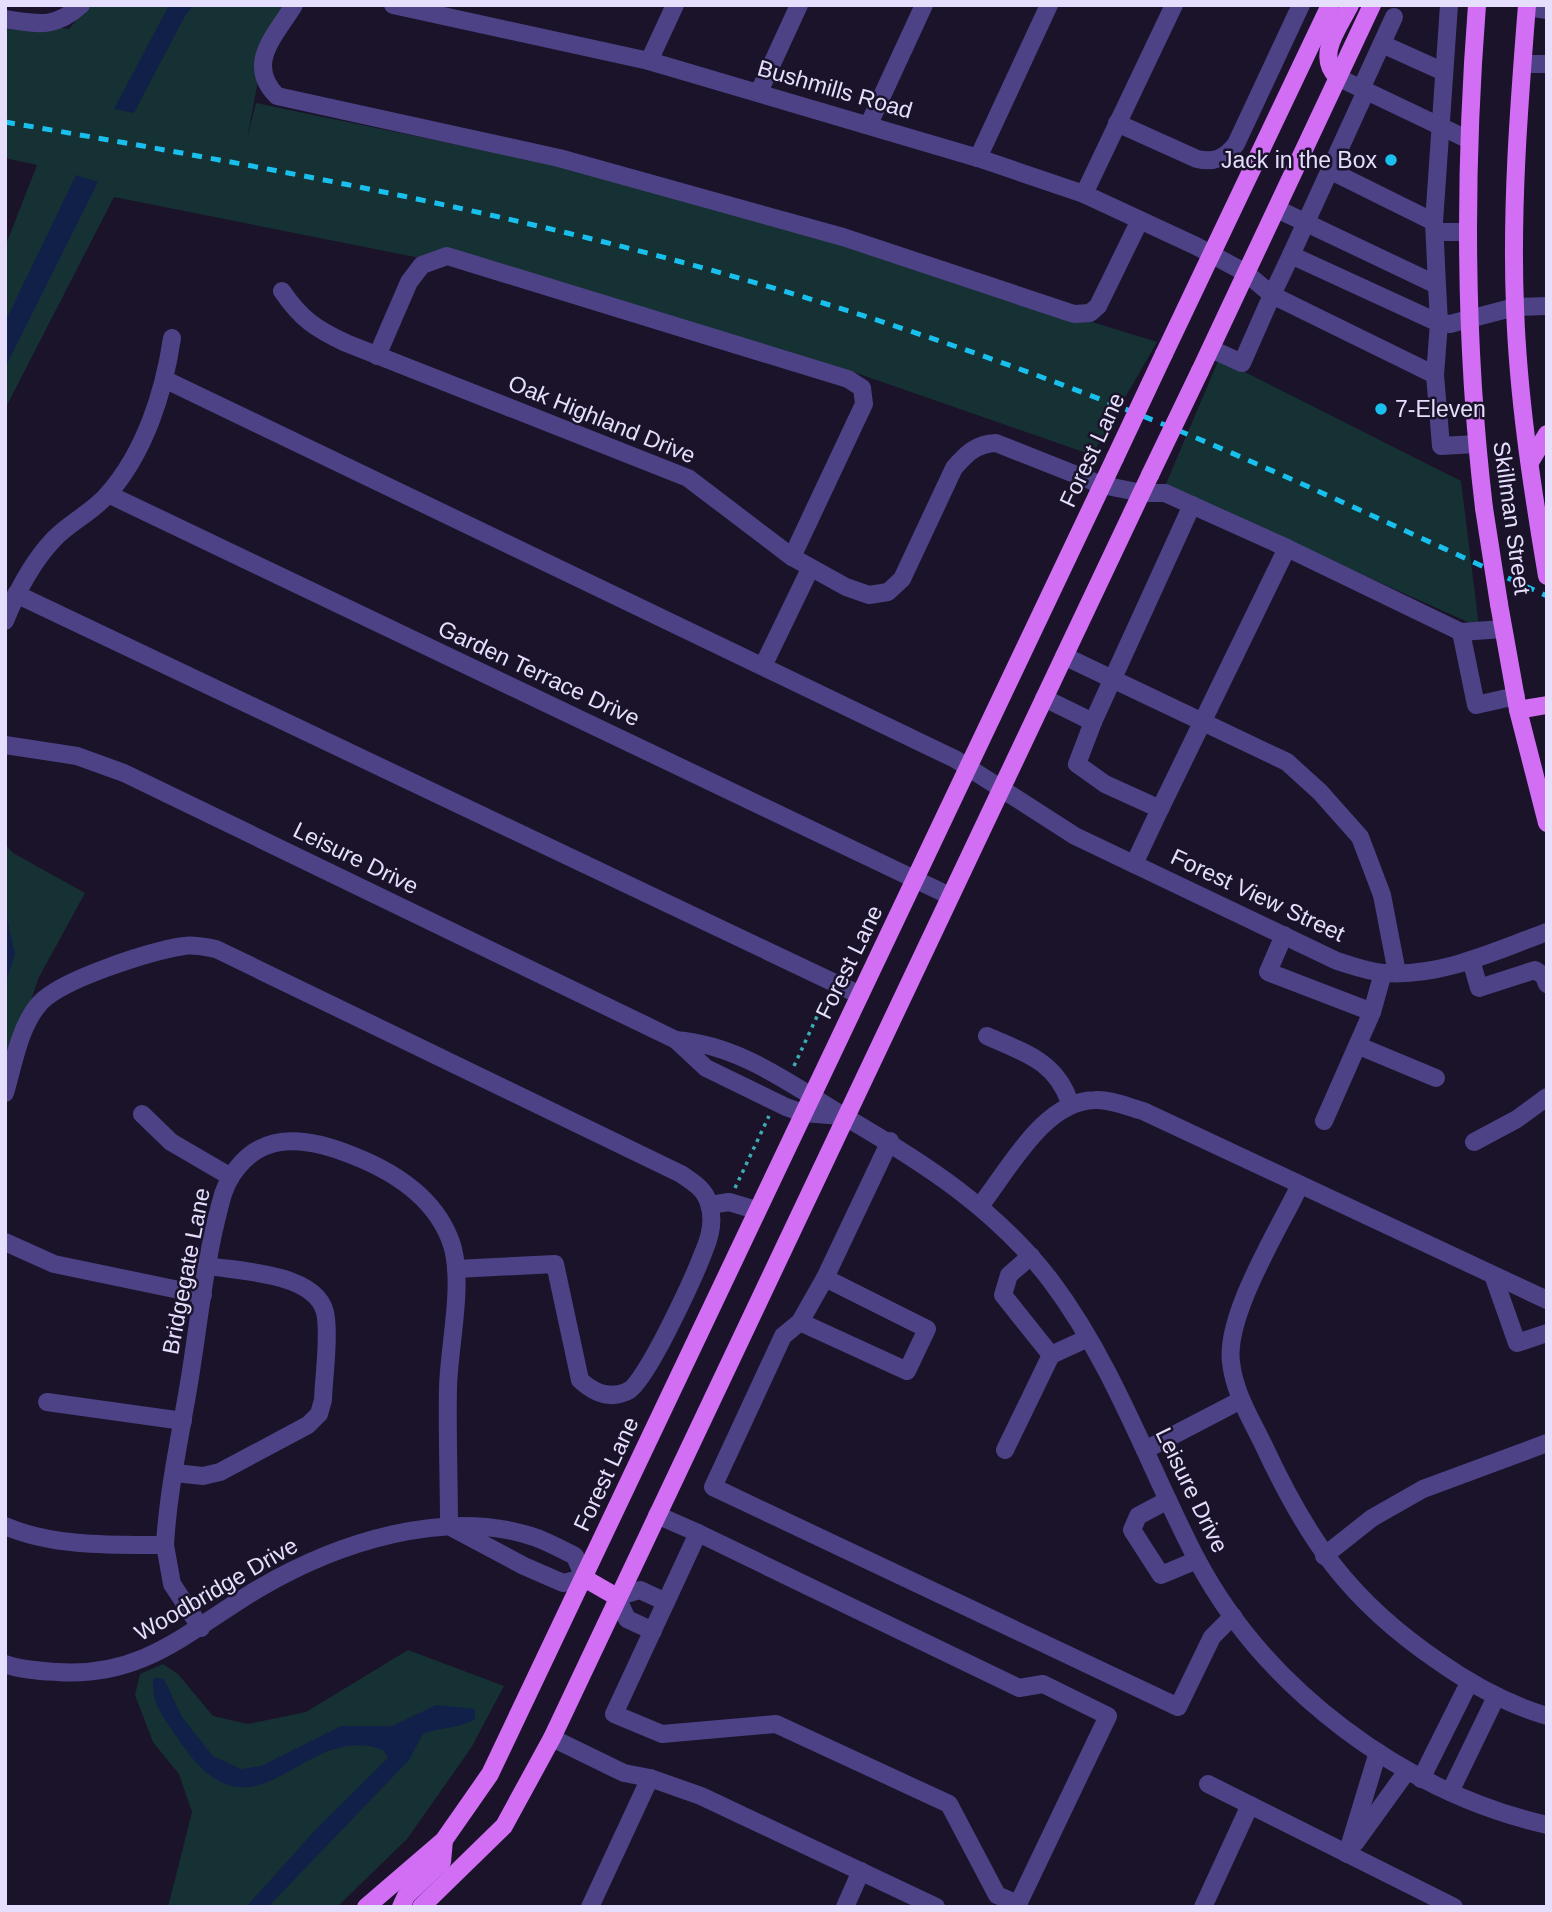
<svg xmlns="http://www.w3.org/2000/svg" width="1552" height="1912" viewBox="0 0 1552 1912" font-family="Arial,sans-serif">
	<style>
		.green { fill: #163133 }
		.water { fill: #112049 }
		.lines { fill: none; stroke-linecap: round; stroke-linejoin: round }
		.path { stroke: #3badb4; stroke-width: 3.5; stroke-dasharray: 3.5 5; stroke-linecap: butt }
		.minor { stroke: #4c4285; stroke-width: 18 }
		.major { stroke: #d16ef4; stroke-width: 18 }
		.rail { stroke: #19c0ee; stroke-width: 5; stroke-dasharray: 10 9; stroke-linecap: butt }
		.major-bridge { stroke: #d16ef4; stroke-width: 18 }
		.poi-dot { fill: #19c0ee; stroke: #1a132a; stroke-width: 2.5 }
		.labels { text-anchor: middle; stroke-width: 5; stroke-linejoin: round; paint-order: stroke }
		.street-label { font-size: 23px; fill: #e5defd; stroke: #1a132a }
		.poi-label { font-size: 23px; fill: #e5defd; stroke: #1a132a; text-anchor: end }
	</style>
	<rect width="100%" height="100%" fill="#1a132a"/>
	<g class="green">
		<path d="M88 5H291L264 49 247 139 256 103 641 183 1157 342 1092 455 842 368 415 257 114 197 5 409V247L37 165 5 158V19L69 29Z"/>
		<path d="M1219 359 1461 481 1479 627 1165 486Z"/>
		<path d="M5 844 13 853 85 893 38 979 5 1082Z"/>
		<path d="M408 1650 504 1686 471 1748 407 1839 337 1907H168L192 1812 179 1774 153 1742 135 1695 140 1674 163 1664 178 1674 213 1716 248 1724 306 1712Z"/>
	</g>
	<g class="water">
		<path d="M169 5H194L185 16 134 113 114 109Z"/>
		<path d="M76 175 98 182 5 368V322Z"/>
		<path d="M5 909 15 954 5 985Z"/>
		<path d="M154 1678 164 1679 182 1717 213 1756 241 1769 261 1766 341 1726H392L436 1705 475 1709V1719C459 1729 440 1727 423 1734L409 1760 268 1907H246L319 1826 388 1758 383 1750C300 1719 255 1858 177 1737 165 1719 149 1701 154 1678Z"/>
	</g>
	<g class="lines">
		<g class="path">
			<path d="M794 1066 826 997"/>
			<path d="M735 1188 769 1116"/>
		</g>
		<g class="minor">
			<path d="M294 5C275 36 245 64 277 96L559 158 843 237 1074 314 1090 313 1098 306 1140 220"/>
			<path d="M393 5 649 61 978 158 1084 194 1196 246 1246 273 1272 295 1291 255 1439 323 1450 324 1515 307 1547 306"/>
			<path d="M1527 7 1547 10"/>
			<path d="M5 19C38 24 55 29 81 5"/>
			<path d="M1382 44 1442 71"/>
			<path d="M649 61 675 5"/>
			<path d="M1523 64H1547"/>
			<path d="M1337 77 1469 140"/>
			<path d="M1361 89 1394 17"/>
			<path d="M759 92 799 5"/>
			<path d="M1117 123 1197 159C1215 163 1225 158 1236 144L1301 5"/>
			<path d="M869 124 924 5"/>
			<path d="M978 158 1049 5"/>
			<path d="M1329 170 1434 222"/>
			<path d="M1084 194 1174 5"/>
			<path d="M1277 209 1437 285 1434 222 1449 5"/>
			<path d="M1435 232H1468"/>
			<path d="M1291 255 1366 91"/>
			<path d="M282 291C301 319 316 329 346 343L688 478 792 557 846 587 869 595 888 592 902 579 954 468C967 453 976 444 996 443L1102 485 1142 493H1165L1287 548 1160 809"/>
			<path d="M1211 349 1242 363 1272 295 1435 375 1439 323 1437 285"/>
			<path d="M377 356 409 282 422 265 447 256 848 379 862 388 864 404 792 557"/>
			<path d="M1435 375 1441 446 1476 444"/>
			<path d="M166 380 955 759 1075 836 1337 961C1353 966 1369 972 1385 973 1441 977 1495 951 1547 932"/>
			<path d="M108 494 950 896"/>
			<path d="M1287 548 1461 632 1503 629"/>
			<path d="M16 594 860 995"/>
			<path d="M5 621C17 591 32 562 54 539 70 522 93 512 108 494 145 452 164 392 172 338"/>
			<path d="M1461 632 1476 705 1516 696"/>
			<path d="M1064 656 1287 762 1320 792 1360 837 1382 895 1397 973"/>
			<path d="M763 666 810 569"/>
			<path d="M1044 698 1093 722 1077 764 1105 784 1160 809 1134 864"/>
			<path d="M1093 722 1192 505"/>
			<path d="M5 745 77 756 124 773 676 1040 706 1068 786 1107 803 1113 842 1116"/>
			<path d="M1284 935 1268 972 1372 1012 1324 1121"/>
			<path d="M1471 960 1479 988 1535 970 1544 976 1547 984"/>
			<path d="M1372 1012 1383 973"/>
			<path d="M987 1036C1025 1053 1056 1061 1070 1103"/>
			<path d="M676 1040C741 1045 793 1086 847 1118 924 1163 996 1209 1051 1281 1114 1365 1148 1465 1196 1558 1265 1689 1403 1792 1547 1825"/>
			<path d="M1359 1046 1436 1078"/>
			<path d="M5 1093C14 1063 19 1027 40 1003 62 979 151 951 184 946 194 944 205 947 216 949L681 1174C693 1182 705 1189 709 1204 714 1219 710 1237 704 1251 695 1275 646 1383 628 1391 610 1400 594 1393 580 1380L555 1264 456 1269"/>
			<path d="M142 1114 171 1142 231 1177"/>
			<path d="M890 1141 825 1278 800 1322 783 1336 713 1487 1178 1707 1212 1637 1233 1616"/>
			<path d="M1474 1142 1517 1119 1547 1097"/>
			<path d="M1300 1185C1279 1229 1225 1315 1231 1362 1234 1392 1251 1419 1264 1446 1308 1541 1350 1601 1438 1661 1472 1685 1507 1704 1547 1716"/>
			<path d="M710 1205 729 1202 756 1210"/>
			<path d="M980 1206C1010 1168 1044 1101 1095 1100 1110 1099 1128 1107 1143 1111L1547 1300"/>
			<path d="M5 1242 54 1264 203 1295"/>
			<path d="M1031 1256 1009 1275 1003 1295 1051 1355"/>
			<path d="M1493 1275 1517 1343 1547 1333"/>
			<path d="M800 1322 907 1371 927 1329 825 1278"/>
			<path d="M47 1402 183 1421"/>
			<path d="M1005 1450 1051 1355 1088 1338"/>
			<path d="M1145 1450 1241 1400"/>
			<path d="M175 1473 203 1476 220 1472 308 1425 319 1414 323 1400C324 1373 329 1344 326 1318 322 1273 243 1272 209 1266"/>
			<path d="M1168 1500 1138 1516 1132 1530 1161 1575 1197 1560"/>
			<path d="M657 1515 698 1533"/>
			<path d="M5 1526C53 1547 114 1545 165 1545"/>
			<path d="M698 1533 1019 1688 1043 1684 1108 1716 1018 1904 997 1895 949 1804 776 1724 662 1734 614 1714Z"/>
			<path d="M1324 1556 1372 1518 1423 1489 1547 1443"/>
			<path d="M201 1628 172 1584 165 1545C168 1490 181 1433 190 1377 199 1321 205 1261 220 1205 223 1192 229 1177 238 1167 268 1129 315 1140 354 1156 397 1173 437 1199 452 1245 464 1285 449 1345 448 1388 447 1434 449 1480 449 1526"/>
			<path d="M653 1631 627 1619 617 1597 640 1590 666 1602"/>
			<path d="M5 1664C21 1670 41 1671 57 1672 144 1678 189 1630 258 1589 336 1543 447 1506 537 1538 550 1543 563 1550 575 1556L584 1578 563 1583 524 1566 449 1526"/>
			<path d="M552 1738 624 1773 650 1778 701 1796 936 1907"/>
			<path d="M1421 1779 1469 1683"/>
			<path d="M1208 1784 1454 1907"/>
			<path d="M1450 1792 1496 1697"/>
			<path d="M1355 1843 1407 1771"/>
			<path d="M1347 1854 1378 1752"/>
			<path d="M590 1907 650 1778"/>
			<path d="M845 1907 861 1871"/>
			<path d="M1203 1907 1250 1805"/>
		</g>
		<g class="major">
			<path d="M1477 5C1464 172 1464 341 1484 508"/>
			<path d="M1527 5C1519 105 1511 207 1515 307 1518 397 1532 487 1547 576"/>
			<path d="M1337 77C1316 55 1338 29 1350 5"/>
			<path d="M1164 354 1330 5"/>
			<path d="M1200 371 1372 5"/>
			<path d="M1530 462 1547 434"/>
			<path d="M1499 604 1518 710 1547 823"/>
			<path d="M1518 710 1547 705"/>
			<path d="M584 1578 617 1597"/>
			<path d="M366 1907 444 1840 490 1774 1115 458"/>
			<path d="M401 1907 406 1896 442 1862 444 1840"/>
			<path d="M421 1907 504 1826 552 1738 1150 475"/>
		</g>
		<path class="rail" d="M5 122C280 169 556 220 823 303 955 344 1086 391 1213 445 1325 493 1436 545 1547 596"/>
		<g class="major-bridge">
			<path d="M1115 458 1164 354"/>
			<path d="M1150 475 1200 371"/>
			<path d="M1484 508 1499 604"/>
		</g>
	</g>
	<g class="poi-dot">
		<circle cx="1391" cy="160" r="7"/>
		<circle cx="1381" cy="409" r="7"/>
	</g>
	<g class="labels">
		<g class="street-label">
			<text transform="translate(835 89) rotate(16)" y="8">Bushmills Road</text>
			<text transform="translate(602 419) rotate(22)" y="8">Oak Highland Drive</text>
			<text transform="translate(1092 450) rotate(-65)" y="8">Forest Lane</text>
			<text transform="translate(1512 518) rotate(82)" y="8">Skillman Street</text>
			<text transform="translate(539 673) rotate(25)" y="8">Garden Terrace Drive</text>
			<text transform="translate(356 858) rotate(26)" y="8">Leisure Drive</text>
			<text transform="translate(1258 895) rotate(25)" y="8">Forest View Street</text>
			<text transform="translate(849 962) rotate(-64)" y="8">Forest Lane</text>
			<text transform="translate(186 1271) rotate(-79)" y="8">Bridgegate Lane</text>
			<text transform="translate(606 1474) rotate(-65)" y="8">Forest Lane</text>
			<text transform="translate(1192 1490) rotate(64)" y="8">Leisure Drive</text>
			<text transform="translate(216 1589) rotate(-30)" y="8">Woodbridge Drive</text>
		</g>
		<g class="poi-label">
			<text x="1377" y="168">Jack in the Box</text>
			<text x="1395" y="417" text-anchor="start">7-Eleven</text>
		</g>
	</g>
	<rect width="1552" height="1912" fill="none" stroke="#e5defd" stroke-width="14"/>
</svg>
